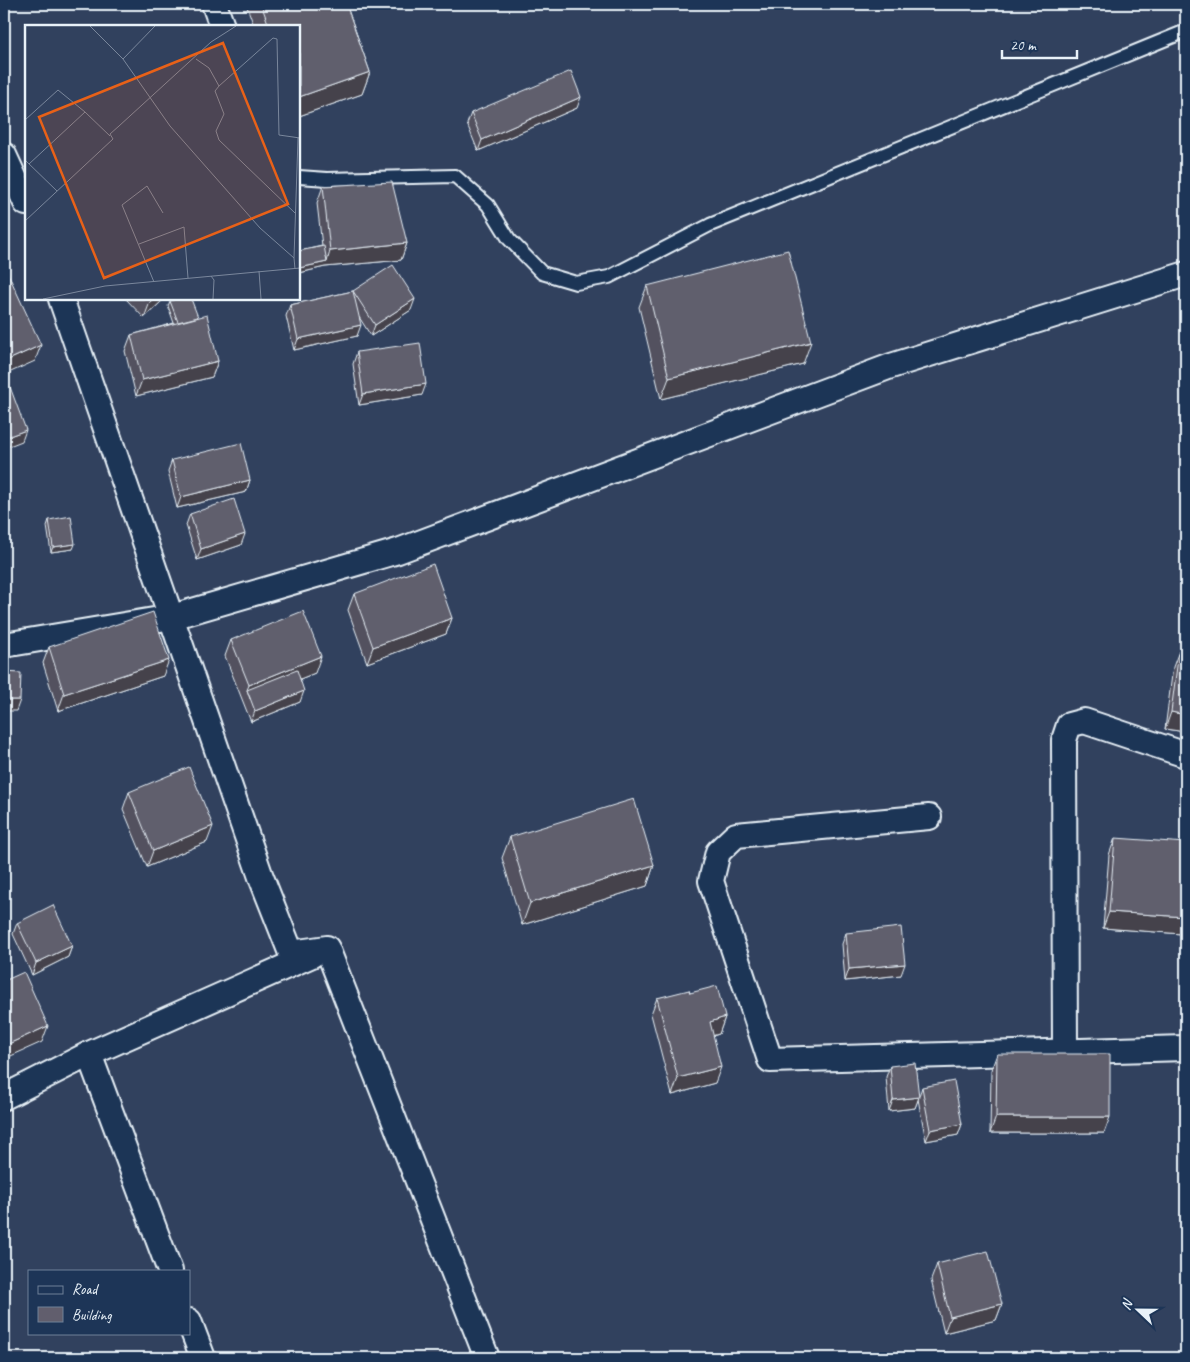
<svg xmlns="http://www.w3.org/2000/svg" width="1190" height="1362" viewBox="0 0 1190 1362" font-family="Caveat,sans-serif">
	<style>
		.lines { fill: none; stroke-linecap: round; stroke-linejoin: round }
		.lane-casing { stroke: #e8f1f8; stroke-width: 16 }
		.street-casing { stroke: #e8f1f8; stroke-width: 28 }
		.lane { stroke: #1d3557; stroke-width: 12 }
		.street { stroke: #1d3557; stroke-width: 24 }
		.wall { fill: #53515e; stroke: #e8f1f8 }
		.shaded-wall { fill: #44424c; stroke: #e8f1f8 }
		.building { fill: #615e6d; stroke: #e8f1f8 }
		.inset-road { fill: none; stroke: #7a879c; stroke-width: 1 }
		.view { fill: #e86118; fill-opacity: 0.15; stroke: #e86118; stroke-width: 2.5 }
		.inset-edge { fill: none; stroke: #e8f1f8; stroke-width: 2.5 }
	</style>
	<rect width="100%" height="100%" fill="#31415e"/>
	<filter id="ink" filterUnits="userSpaceOnUse"><feTurbulence type="fractalNoise" baseFrequency=".02" numOctaves="2"/><feDisplacementMap in="SourceGraphic" scale="10" xChannelSelector="R" yChannelSelector="G"/><feConvolveMatrix kernelMatrix="1 2 1 2 8 2 1 2 1" color-interpolation-filters="sRGB"/></filter>
	<g filter="url(#ink)">
		<g class="lines">
			<defs>
				<path id="lane" d="M299 177 327 179 455 176 488 205 509 239 542 273 576 283 609 277 710 225 1186 31"/>
				<g id="street">
					<path d="M214 4 222 26"/>
					<path d="M4 155 26 203"/>
					<path d="M61 299 261 877 291 953 327 948 487 1358"/>
					<path d="M4 645 172 617 398 551 891 366 1186 274"/>
					<path d="M929 817 736 835 718 852 711 881 770 1060 1186 1048"/>
					<path d="M1065 1051 1064 740 1069 725 1084 721 1186 755"/>
					<path d="M4 1097 89 1054"/>
					<path d="M170 1271 89 1054 312 955"/>
					<path d="M189 1321 203 1358"/>
				</g>
			</defs>
			<use href="#lane" class="lane-casing"/>
			<use href="#street" class="street-casing"/>
			<use href="#lane" class="lane"/>
			<use href="#street" class="street"/>
		</g>
		<g class="wall">
			<path d="M246 4H346L370 72 362 94 299 116V26H254Z"/>
			<path d="M577 108 478 151 467 124 471 113Z"/>
			<path d="M323 186 407 243 401 260 325 267 299 273V251L322 246 317 203Z"/>
			<path d="M647 286 803 364 661 399 639 307Z"/>
			<path d="M353 291 411 310 371 336 359 317 357 336 294 350 286 316 290 305Z"/>
			<path d="M126 299H164L144 318Z"/>
			<path d="M170 301 198 317 218 361 212 377 136 396 125 351 131 335 174 323 168 306Z"/>
			<path d="M357 352 422 395 359 405 353 364Z"/>
			<path d="M172 460 250 480 246 492 177 508 168 471Z"/>
			<path d="M190 514 241 545 197 560 186 525Z"/>
			<path d="M49 520 73 549 51 552 47 526Z"/>
			<path d="M354 594 452 618 446 634 367 663 348 610Z"/>
			<path d="M231 640 315 673 300 679V702L251 722 225 656Z"/>
			<path d="M49 647 163 676 58 711 43 663Z"/>
			<path d="M1179 651 1186 732 1165 729 1173 667Z"/>
			<path d="M129 792 207 842 147 867 123 809Z"/>
			<path d="M510 837 654 865 647 886 522 925 502 858Z"/>
			<path d="M1115 838 1182 934 1103 928 1109 855Z"/>
			<path d="M17 923 72 946 68 957 32 975 13 934Z"/>
			<path d="M846 933 901 975 845 981 842 944Z"/>
			<path d="M690 993 725 1017 719 1034 713 1036 715 1083 672 1095 651 1014 657 998Z"/>
			<path d="M997 1054 1104 1133H990L991 1070Z"/>
			<path d="M890 1066 919 1096 922 1087 962 1124 958 1135 926 1141 918 1099 915 1108 889 1111 886 1077Z"/>
			<path d="M937 1264 1002 1304 996 1320 944 1333 931 1280Z"/>
		</g>
		<g class="shaded-wall">
			<path d="M370 72 362 94 299 116V97Z"/>
			<path d="M581 97 577 108 478 151 482 140Z"/>
			<path d="M407 243 401 260 325 267 299 273V268L327 262 330 251Z"/>
			<path d="M153 299H164L144 318 150 302Z"/>
			<path d="M415 299 411 310 371 336 375 325Z"/>
			<path d="M361 325 357 336 294 350 298 339Z"/>
			<path d="M811 342 803 364 661 399 669 378Z"/>
			<path d="M41 345 35 361 4 375V362Z"/>
			<path d="M218 361 212 377 136 396 142 380Z"/>
			<path d="M426 384 422 395 359 405 363 394Z"/>
			<path d="M26 430 22 441 4 448V438Z"/>
			<path d="M250 480 246 492 177 508 181 497Z"/>
			<path d="M245 534 241 545 197 560 201 549Z"/>
			<path d="M75 544 73 549 51 552 53 547Z"/>
			<path d="M452 618 446 634 367 663 373 647Z"/>
			<path d="M321 656 315 673 250 699 247 690 249 685Z"/>
			<path d="M169 660 163 676 58 711 64 694Z"/>
			<path d="M304 691 300 702 251 722 255 711Z"/>
			<path d="M4 700H20L16 711H4Z"/>
			<path d="M1171 712 1186 715V732L1165 729Z"/>
			<path d="M213 826 207 842 147 867 153 851Z"/>
			<path d="M654 865 647 886 522 925 530 903Z"/>
			<path d="M1109 912 1186 917V922L1182 934 1103 928Z"/>
			<path d="M72 946 68 957 32 975 36 963Z"/>
			<path d="M905 964 901 975 845 981 849 969Z"/>
			<path d="M725 1017 719 1034 704 1038 710 1022Z"/>
			<path d="M48 1026 42 1042 4 1059V1046Z"/>
			<path d="M721 1067 715 1083 672 1095 678 1078Z"/>
			<path d="M919 1097 915 1108 889 1111 893 1100Z"/>
			<path d="M996 1117H1110L1104 1133H990Z"/>
			<path d="M962 1124 958 1135 926 1141 930 1130Z"/>
			<path d="M1002 1304 996 1320 944 1333 950 1317Z"/>
		</g>
		<g class="building">
			<path d="M261 4H346L370 72 299 97V26H269Z"/>
			<path d="M571 71 581 97 482 140 471 113Z"/>
			<path d="M392 182 407 243 330 251 323 186Z"/>
			<path d="M324 246 327 262 299 268V251Z"/>
			<path d="M788 250 811 342 669 378 647 286Z"/>
			<path d="M4 265 41 345 4 362Z"/>
			<path d="M393 265 415 299 375 325 353 291Z"/>
			<path d="M353 291 361 325 298 339 290 305Z"/>
			<path d="M176 299H191L198 317 178 322 170 301Z"/>
			<path d="M207 315 218 361 142 380 131 335Z"/>
			<path d="M420 343 426 384 363 394 357 352Z"/>
			<path d="M10 387 26 430 4 438V389Z"/>
			<path d="M241 443 250 480 181 497 172 460Z"/>
			<path d="M234 499 245 534 201 549 190 514Z"/>
			<path d="M71 516 75 544 53 547 49 520Z"/>
			<path d="M433 564 452 618 373 647 354 594Z"/>
			<path d="M303 611 321 656 249 685 231 640Z"/>
			<path d="M153 612 169 660 64 694 49 647Z"/>
			<path d="M1179 651 1186 652V715L1171 712Z"/>
			<path d="M297 670 304 691 255 711 247 690Z"/>
			<path d="M4 672 21 673 20 700H4Z"/>
			<path d="M189 767 213 826 153 851 129 792Z"/>
			<path d="M634 799 654 865 530 903 510 837Z"/>
			<path d="M1115 838 1186 843V917L1109 912Z"/>
			<path d="M53 905 72 946 36 963 17 923Z"/>
			<path d="M901 927 905 964 849 969 846 933Z"/>
			<path d="M24 972 48 1026 4 1046V981Z"/>
			<path d="M717 986 725 1017 710 1022 721 1067 678 1078 657 998 689 990 690 993Z"/>
			<path d="M997 1054H1110V1117H996Z"/>
			<path d="M915 1063 919 1097 893 1100 890 1066Z"/>
			<path d="M954 1081 962 1124 930 1130 922 1087Z"/>
			<path d="M988 1251 1002 1304 950 1317 937 1264Z"/>
		</g>
	</g>
	<g transform="translate(25 25)">
		<rect width="275" height="275" fill="#31415e"/>
		<path class="inset-road" d="M65 1 98 34 145 101 235 203 269 233 270 244M98 34 130 1M171 34 184 43 194 61 190 66 199 89 191 106 194 115 270 188M194 61 248 13 252 14 254 110 275 113M0 95 33 65 60 87M0 135 32 166M4 139 60 87 85 111M0 196 88 114 85 109 94 101 186 17 211 1M114 219 159 202 163 253M269 233 273 113M234 246 236 274M186 251 189 255 188 274M129 257 97 180 122 161 138 188M18 274 80 261 275 243"/>
		<path class="view" d="M198 18 263 179 79 253 14 92Z"/>
		<rect width="275" height="275" class="inset-edge"/>
	</g>
	<rect width="1190" height="1362" fill="none" stroke="#1d3557" stroke-width="20"/>
	<rect x="10" y="10" width="1170" height="1342" fill="none" stroke="#e8f1f8" stroke-width="2" filter="url(#ink)"/>
	<rect x="28" y="1270" width="162" height="65" fill="#1d3557" stroke="#6e8097"/>
	<rect x="38" y="1286" width="25" height="8" fill="#1d3557" stroke="#6e8097"/>
	<text x="72" y="1294" font-size="15" fill="#e8f1f8">Road</text>
	<rect x="38" y="1307" width="25" height="15" fill="#615e6d" stroke="#6e8097"/>
	<text x="72" y="1320" font-size="15" fill="#e8f1f8">Building</text>
	<g transform="translate(1138 1310) rotate(292)" stroke="#1d3557" stroke-width="4" paint-order="stroke">
	<path d="M0-4L9 19L0 12L-9 19Z" fill="#e8f1f8"/>
	<text y="-8" font-size="14" font-weight="bold" text-anchor="middle" fill="#e8f1f8">N</text>
	</g>
	<path d="M1002 50v8h75v-8" fill="none" stroke="#e8f1f8" stroke-width="2.5"/>
	<text x="1010" y="50" font-size="15" fill="#e8f1f8" stroke="#1d3557" stroke-width="4" paint-order="stroke">20 m</text>
</svg>
